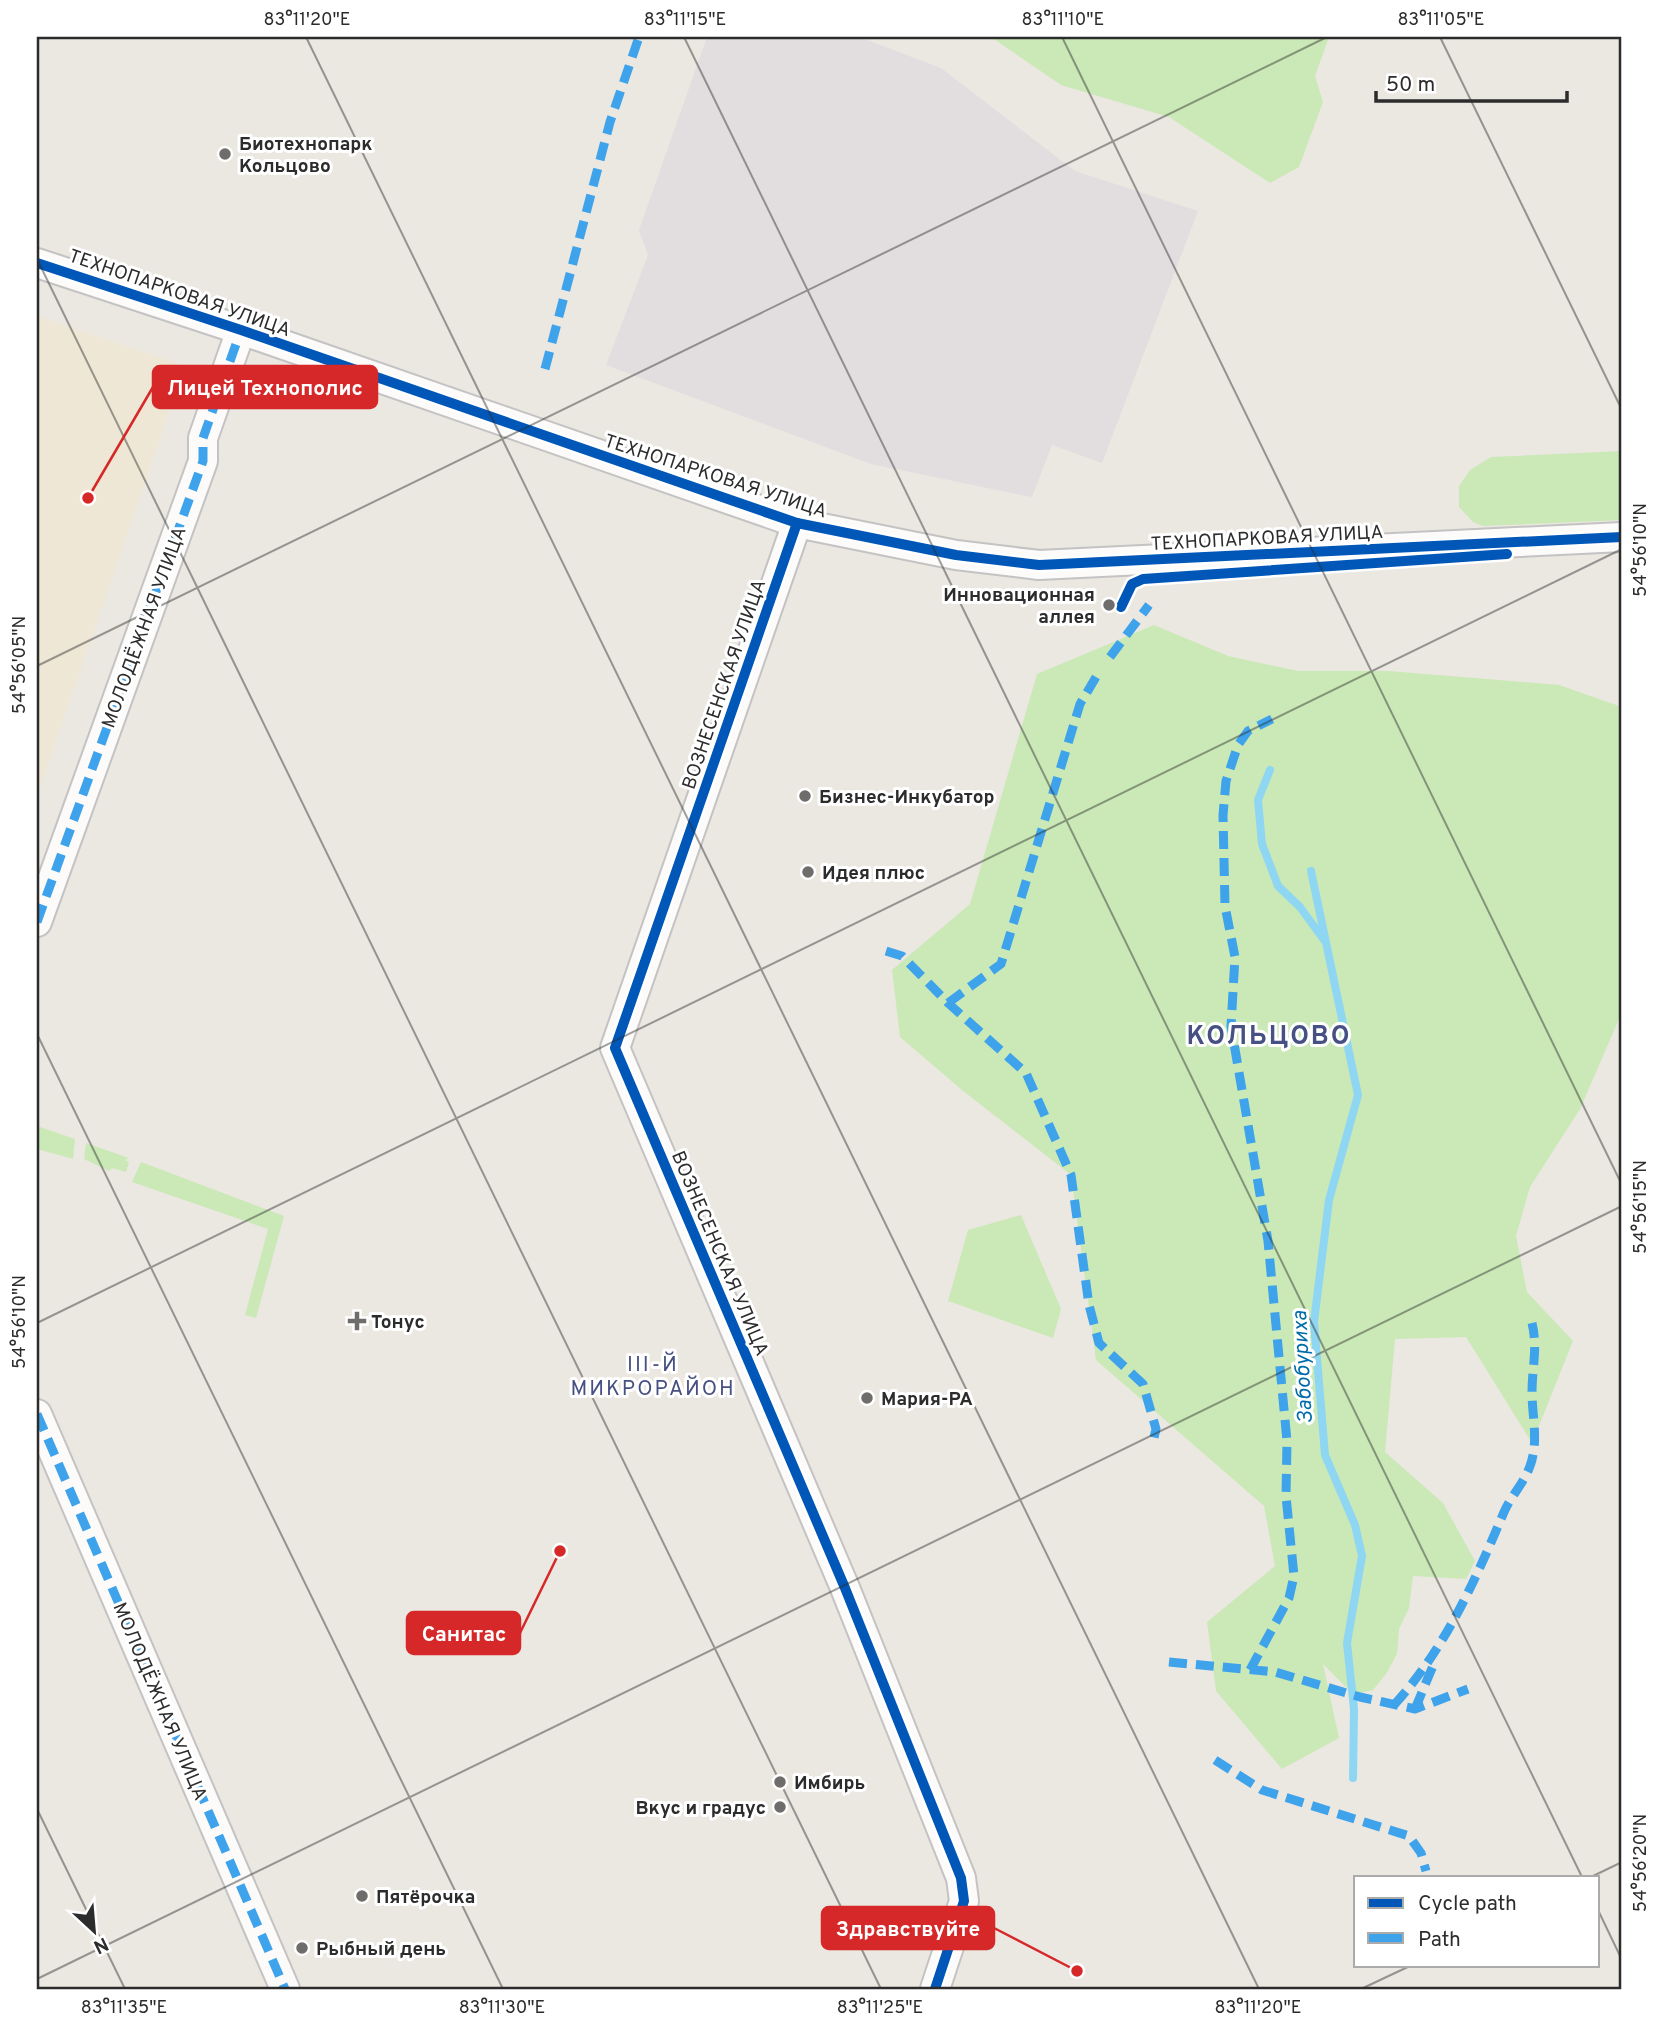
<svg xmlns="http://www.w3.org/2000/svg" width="1659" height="2026" viewBox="0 0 1659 2026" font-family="Overpass,sans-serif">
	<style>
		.industrial { fill: #e2dee0 }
		.education { fill: #efe7d5 }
		.green { fill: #cae9b7 }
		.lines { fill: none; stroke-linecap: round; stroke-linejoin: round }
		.stream { stroke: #8fd6f3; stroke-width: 8 }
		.street-casing { stroke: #c4c3c3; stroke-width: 32 }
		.street { stroke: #fcfbfa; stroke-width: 28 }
		.quiet { stroke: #3ea3eb; stroke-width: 9; stroke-dasharray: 18 9; stroke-linecap: butt }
		.cycleway-casing { stroke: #fff; stroke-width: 15 }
		.cycleway { stroke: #0057b8; stroke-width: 10 }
		.ticks { fill: none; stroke: #2c2c2c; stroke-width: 2; stroke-opacity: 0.45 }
		.poi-dot { fill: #6f6d6b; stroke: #fff; stroke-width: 2.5 }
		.labels { text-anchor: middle; stroke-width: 6; stroke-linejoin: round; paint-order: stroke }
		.poi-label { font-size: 19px; font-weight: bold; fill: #2c2c2c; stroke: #fff; text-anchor: start }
		.street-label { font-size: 19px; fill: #2c2c2c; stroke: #fff }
		.neighbourhood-label { font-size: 21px; letter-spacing: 2px; fill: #475082; stroke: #fff }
		.water-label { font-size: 21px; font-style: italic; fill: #006cac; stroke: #fff }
		.district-label { font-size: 26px; font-weight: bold; letter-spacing: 2px; fill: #475082; stroke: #fff }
		.leader { fill: none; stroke: #d62828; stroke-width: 2.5 }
		.callout-dot { fill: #d62828; stroke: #fff; stroke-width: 2.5 }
		.callout { fill: #d62828; stroke: #d62828; stroke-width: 2.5 }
		.callout-label { font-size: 21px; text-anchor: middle; font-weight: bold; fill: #fff }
		.neatline { fill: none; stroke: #2c2c2c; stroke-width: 2.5 }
		.ticks-label { font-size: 18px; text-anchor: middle; fill: #2c2c2c }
	</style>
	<rect width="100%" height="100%" fill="#ebe7e1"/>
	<path class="industrial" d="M707 37H859L941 68 1075 171 1198 211 1102 463 1052 445 1032 497 871 464 606 365 648 255 639 230Z"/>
	<path class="education" d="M37 316 185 366 37 796Z"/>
	<g class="green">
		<path d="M991 37H1329L1315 76 1323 102 1299 167 1270 183 1169 117 1061 85Z"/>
		<path d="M1622 451V520L1483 526 1473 522 1459 507V486L1470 470 1491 457Z"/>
		<path d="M1154 625 1228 656 1298 671H1389L1559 685 1622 707V1012L1580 1109 1530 1187 1516 1236 1527 1292 1573 1341 1532 1443 1466 1337 1395 1339 1385 1452 1443 1503 1475 1561 1466 1579 1413 1576 1409 1608 1399 1629 1397 1654 1386 1674 1373 1690 1359 1693 1351 1702 1349 1690 1323 1664 1339 1738 1282 1769 1216 1691 1207 1622 1275 1566 1264 1506 1096 1360 1071 1175 962 1090 900 1037 892 970 970 904 1037 674Z"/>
		<path d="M37 1126 75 1139 73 1159 37 1149Z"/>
		<path d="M86 1143 129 1158 125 1160 129 1162 126 1172 112 1168 109 1171 84 1159Z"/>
		<path d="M141 1162 284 1216 256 1318 245 1315 268 1229 132 1182Z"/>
		<path d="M1021 1215 1061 1309 1053 1338 948 1301 968 1230Z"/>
	</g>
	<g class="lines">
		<g class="stream">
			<path d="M1270 770 1258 800 1262 844 1278 886 1300 907 1324 940"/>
			<path d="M1311 871 1358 1095 1329 1200 1314 1322 1325 1455 1355 1525 1362 1556 1347 1643 1354 1709 1353 1778"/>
		</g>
		<defs>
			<g id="street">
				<path d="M37 263 241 330 797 523 956 555 1039 565 1622 537"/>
				<path d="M797 523 615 1048 845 1588 961 1878 964 1901 935 1989"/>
				<path d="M37 922 203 461V438L241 330"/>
				<path d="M37 1414 285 1989"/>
			</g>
		</defs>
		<use href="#street" class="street-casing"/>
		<use href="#street" class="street"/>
		<g class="quiet">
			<path d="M545 369 610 122 639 37"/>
			<path d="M1110 657 1149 605"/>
			<path d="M37 922 203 461V438L241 330"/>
			<path d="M886 951 902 956 948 1003 1026 1073 1071 1175 1089 1305 1099 1343 1143 1384 1156 1429 1152 1446"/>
			<path d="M948 1003 1001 964 1080 704 1096 677"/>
			<path d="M37 1414 285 1989"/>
			<path d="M1169 1662 1275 1672 1360 1697 1415 1709 1468 1689"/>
			<path d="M1250 1670 1289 1598 1294 1576 1286 1496 1287 1441 1268 1241 1231 1026 1235 957 1225 906 1223 815 1226 781 1238 745 1248 731 1272 719"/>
			<path d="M1394 1705C1445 1649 1475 1581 1504 1512 1511 1496 1524 1483 1530 1466 1539 1442 1532 1416 1532 1392 1532 1367 1538 1348 1532 1323"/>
			<path d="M1415 1709 1435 1661"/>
			<path d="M1215 1760 1262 1790 1409 1836 1421 1853 1426 1871"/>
		</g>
		<defs>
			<g id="cycleway">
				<path d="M37 263 241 330 797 523 956 555 1039 565 1622 537"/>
				<path d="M797 523 615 1048 845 1588 961 1878 964 1901 935 1989"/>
				<path d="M1121 607 1132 584 1143 579 1507 554"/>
			</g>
		</defs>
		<use href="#cycleway" class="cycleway-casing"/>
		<use href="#cycleway" class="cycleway"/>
	</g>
	<path class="ticks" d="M306 37 1259 1989M684 37 1582 1877M1062 37 1622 1185M1440 37 1622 410M37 259 881 1989M37 666 1327 37M37 1034 503 1989M37 1323 1622 549M37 1809 125 1989M1591 1877 1622 1862M1598 1910 1622 1960M37 1979 1622 1206M1361 1989 1412 1965"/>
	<g class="poi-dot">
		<circle cx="225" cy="154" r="7"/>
		<circle cx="1109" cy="605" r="7"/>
		<circle cx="805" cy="796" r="7"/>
		<circle cx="808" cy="872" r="7"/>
		<path d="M353.5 1310.5h7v7h7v7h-7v7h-7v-7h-7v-7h7z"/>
		<circle cx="867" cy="1398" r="7"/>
		<circle cx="780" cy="1782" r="7"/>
		<circle cx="780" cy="1807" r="7"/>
		<circle cx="362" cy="1896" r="7"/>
		<circle cx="302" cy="1948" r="7"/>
	</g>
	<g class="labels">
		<g class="poi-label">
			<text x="239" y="150">Биотехнопарк<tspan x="239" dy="22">Кольцово</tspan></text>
			<text x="1095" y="601" text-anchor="end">Инновационная<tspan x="1095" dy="22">аллея</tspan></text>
			<text x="819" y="803">Бизнес-Инкубатор</text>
			<text x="822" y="879">Идея плюс</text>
			<text x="371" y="1328">Тонус</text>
			<text x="881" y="1405">Мария-РА</text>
			<text x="794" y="1789">Имбирь</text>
			<text x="766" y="1814" text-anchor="end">Вкус и градус</text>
			<text x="376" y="1903">Пятёрочка</text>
			<text x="316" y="1955">Рыбный день</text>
		</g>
		<g class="street-label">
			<text transform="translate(180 292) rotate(19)" y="7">ТЕХНОПАРКОВАЯ УЛИЦА</text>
			<text transform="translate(716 475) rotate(18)" y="7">ТЕХНОПАРКОВАЯ УЛИЦА</text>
			<text transform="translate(1267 537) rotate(-3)" y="7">ТЕХНОПАРКОВАЯ УЛИЦА</text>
			<text transform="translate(143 627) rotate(-70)" y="7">МОЛОДЁЖНАЯ УЛИЦА</text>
			<text transform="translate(723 684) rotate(-71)" y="7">ВОЗНЕСЕНСКАЯ УЛИЦА</text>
			<text transform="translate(721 1253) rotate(67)" y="7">ВОЗНЕСЕНСКАЯ УЛИЦА</text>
			<text transform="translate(161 1701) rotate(67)" y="7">МОЛОДЁЖНАЯ УЛИЦА</text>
		</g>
		<g class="neighbourhood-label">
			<text x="653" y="1371">III-Й<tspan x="653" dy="24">МИКРОРАЙОН</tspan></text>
		</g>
		<g class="water-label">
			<text transform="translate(1302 1367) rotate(-93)" y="7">Забобуриха</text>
		</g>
		<g class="district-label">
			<text x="1269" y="1044">КОЛЬЦОВО</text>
		</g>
	</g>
	<path class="leader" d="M88 498L153 387M560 1551L520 1633M1077 1971L994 1928"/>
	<g class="callout-dot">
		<circle cx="88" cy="498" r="7"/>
		<circle cx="560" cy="1551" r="7"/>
		<circle cx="1077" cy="1971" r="7"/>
	</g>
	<g class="callout">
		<rect x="153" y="366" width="224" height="42" rx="7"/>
		<rect x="407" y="1612" width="113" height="42" rx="7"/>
		<rect x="822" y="1907" width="172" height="42" rx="7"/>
	</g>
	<g class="callout-label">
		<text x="265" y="395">Лицей Технополис</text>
		<text x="464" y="1641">Санитас</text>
		<text x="908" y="1936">Здравствуйте</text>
	</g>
	<rect width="1659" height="2026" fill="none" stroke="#ffffff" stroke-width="77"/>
	<rect x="1354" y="1876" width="245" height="91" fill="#ffffff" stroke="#ababab" stroke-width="2"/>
	<rect x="1368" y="1898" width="35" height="10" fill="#0057b8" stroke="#ababab" stroke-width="2"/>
	<text x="1418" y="1910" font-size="21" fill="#2c2c2c">Cycle path</text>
	<rect x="1368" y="1933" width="35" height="10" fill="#3ea3eb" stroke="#ababab" stroke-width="2"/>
	<text x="1418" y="1946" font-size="21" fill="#2c2c2c">Path</text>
	<g transform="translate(94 1931) rotate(154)" stroke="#ffffff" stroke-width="5" paint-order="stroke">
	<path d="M0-5L12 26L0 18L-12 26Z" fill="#2c2c2c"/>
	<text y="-10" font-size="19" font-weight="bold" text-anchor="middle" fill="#2c2c2c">N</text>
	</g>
	<path d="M1376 91v10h191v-10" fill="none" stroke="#2c2c2c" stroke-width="3.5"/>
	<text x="1386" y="91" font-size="21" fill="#2c2c2c" stroke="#ffffff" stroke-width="5" paint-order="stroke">50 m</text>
	<rect x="38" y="38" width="1582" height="1950" class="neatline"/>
	<g class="ticks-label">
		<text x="307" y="25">83°11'20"E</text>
		<text x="685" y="25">83°11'15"E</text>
		<text x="1063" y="25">83°11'10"E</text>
		<text x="1441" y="25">83°11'05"E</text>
		<text transform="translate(1640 550) rotate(-90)" y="6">54°56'10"N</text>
		<text transform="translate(19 665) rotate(-90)" y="6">54°56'05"N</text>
		<text transform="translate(1640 1207) rotate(-90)" y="6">54°56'15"N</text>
		<text transform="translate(19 1322) rotate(-90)" y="6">54°56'10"N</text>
		<text transform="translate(1640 1863) rotate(-90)" y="6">54°56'20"N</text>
		<text x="124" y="2013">83°11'35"E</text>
		<text x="502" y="2013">83°11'30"E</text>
		<text x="880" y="2013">83°11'25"E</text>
		<text x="1258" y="2013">83°11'20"E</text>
	</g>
</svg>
